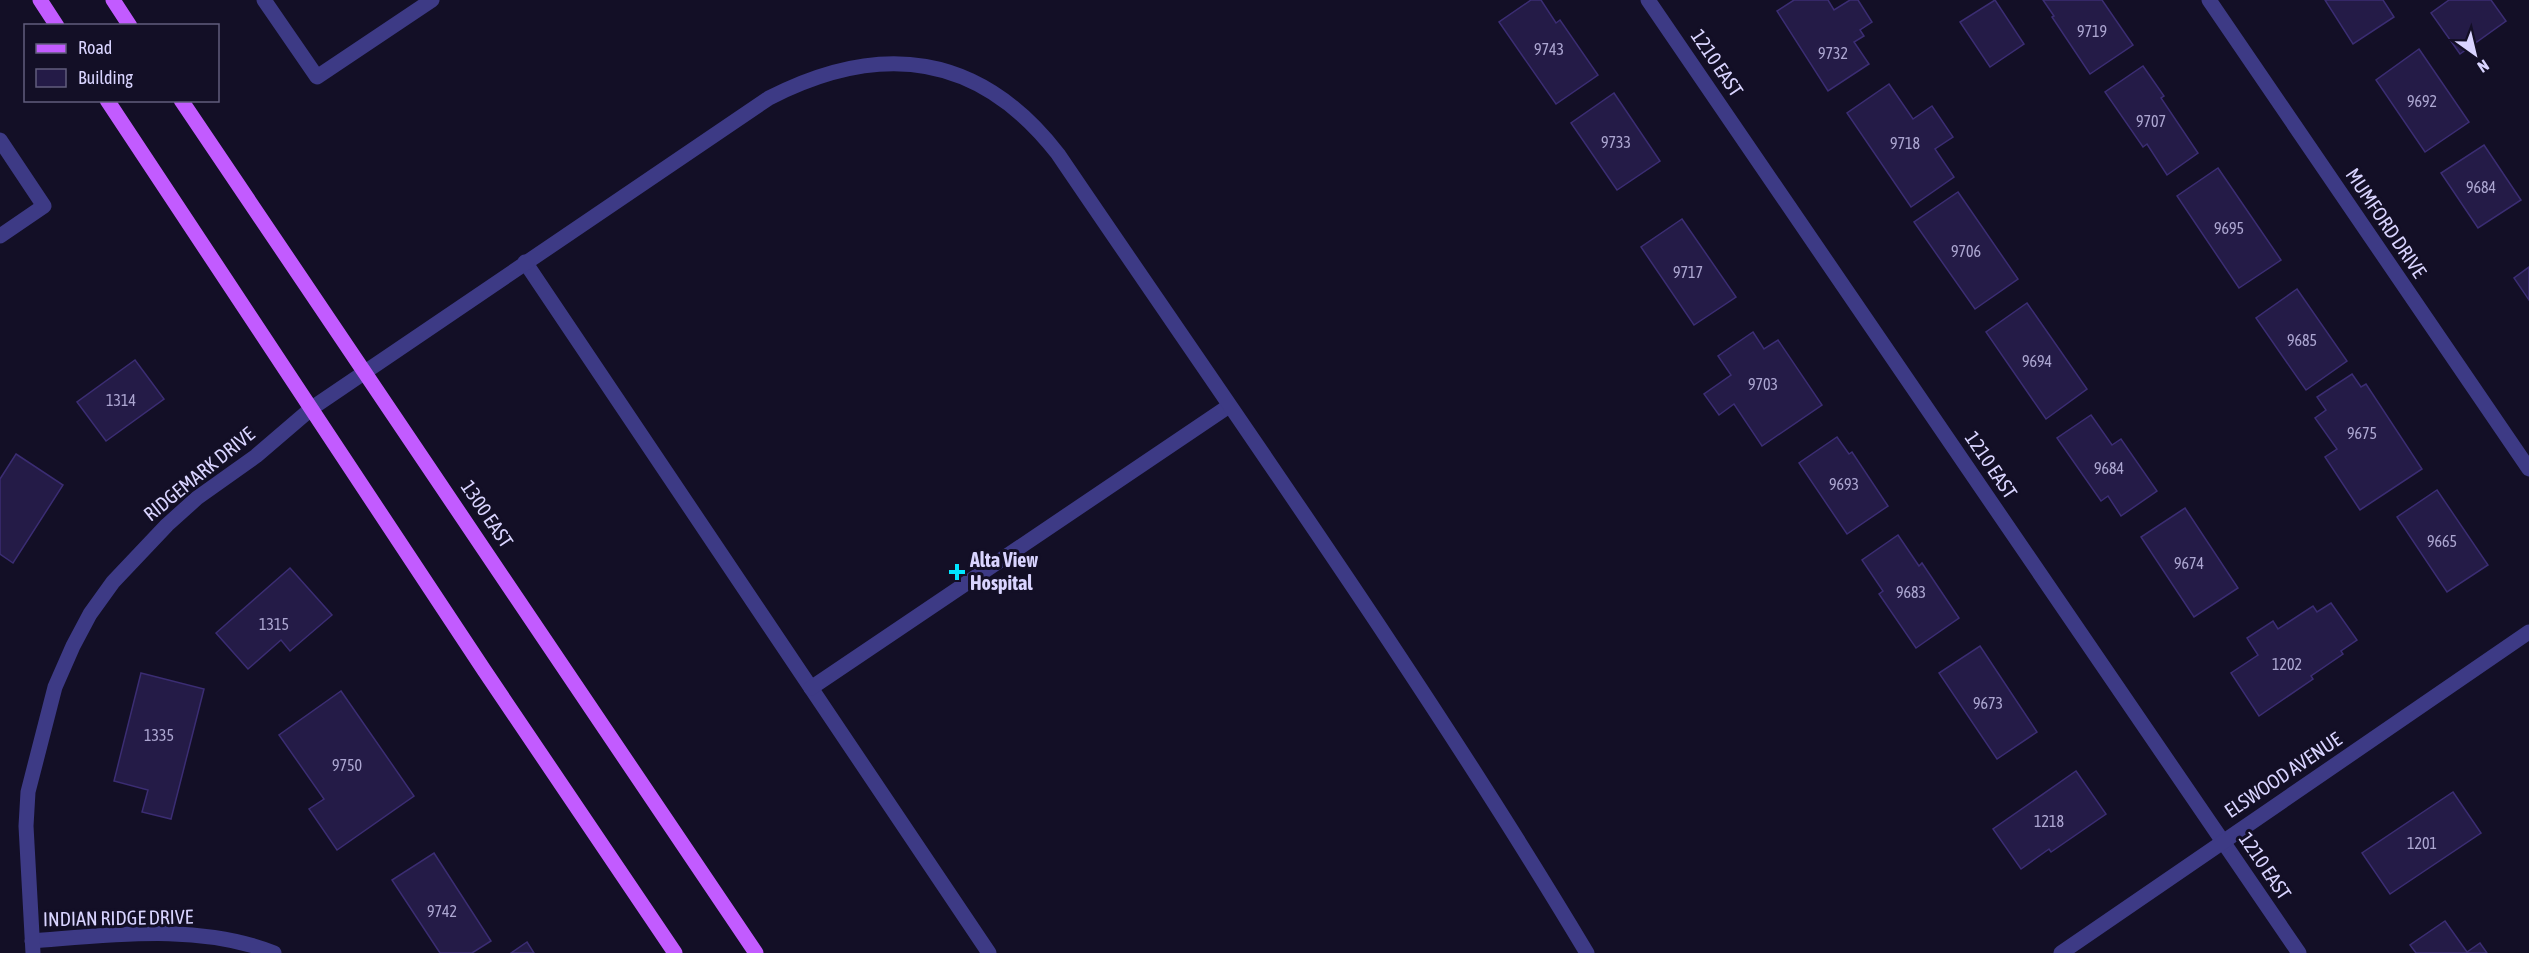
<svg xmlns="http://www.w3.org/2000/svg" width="2529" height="953" viewBox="0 0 2529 953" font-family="'Asap Condensed',sans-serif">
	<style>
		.building { fill: #241b47; stroke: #3b2d73; stroke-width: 1.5 }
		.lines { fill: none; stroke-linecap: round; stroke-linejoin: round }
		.lane { stroke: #3d3a85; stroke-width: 15 }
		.street { stroke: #3d3a85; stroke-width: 15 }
		.primary { stroke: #c25bff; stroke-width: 15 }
		.poi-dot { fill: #00e5ff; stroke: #130f26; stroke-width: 2 }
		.labels { text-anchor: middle; stroke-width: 6; stroke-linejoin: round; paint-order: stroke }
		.number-label { font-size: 16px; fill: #aca6d1 }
		.street-label { font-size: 20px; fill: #d9d4ff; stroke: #130f26 }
		.poi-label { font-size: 20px; font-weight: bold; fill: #d9d4ff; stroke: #130f26; text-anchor: start }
	</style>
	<rect width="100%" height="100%" fill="#130f26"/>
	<g class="building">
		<path d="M1531 0H1541L1556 23 1560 20 1598 75 1556 104 1499 22Z"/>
		<path d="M1794 0H1828L1834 10 1850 0H1858L1872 22 1860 30 1864 36 1854 42 1869 64 1828 91 1777 11Z"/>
		<path d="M1995 0 2024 44 1990 67 1960 22Z"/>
		<path d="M2043 0H2102L2133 45 2090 74 2052 17 2054 16Z"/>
		<path d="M2325 0H2383L2394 17 2353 44Z"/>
		<path d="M2449 0H2491L2506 21 2460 54 2431 13Z"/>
		<path d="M2419 49 2469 122 2425 152 2376 80Z"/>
		<path d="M2143 66 2164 96 2161 98 2198 153 2167 175 2147 144 2143 147 2105 92Z"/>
		<path d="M1889 84 1913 119 1932 106 1953 137 1935 149 1954 177 1911 207 1847 113Z"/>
		<path d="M1614 93 1660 161 1617 190 1571 123Z"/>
		<path d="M2484 145 2521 200 2478 228 2441 173Z"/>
		<path d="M2218 168 2281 260 2239 288 2177 196Z"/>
		<path d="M1958 192 2018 279 1975 309 1914 222Z"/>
		<path d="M1682 219 1736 297 1694 325 1641 247Z"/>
		<path d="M2529 267V300L2514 278Z"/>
		<path d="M2297 289 2347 361 2306 390 2256 318Z"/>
		<path d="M2027 303 2087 389 2046 419 1986 332Z"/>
		<path d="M1753 332 1764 349 1778 340 1822 405 1762 446 1734 404 1719 415 1704 394 1731 375 1718 356Z"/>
		<path d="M135 360 164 399 106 441 77 402Z"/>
		<path d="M2352 374 2361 387 2366 384 2422 469 2360 510 2325 457 2337 449 2315 418 2326 410 2317 397Z"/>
		<path d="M2091 415 2112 445 2121 439 2157 491 2121 516 2108 496 2101 501 2057 438Z"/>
		<path d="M1837 437 1849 454 1852 452 1888 506 1847 534 1799 463Z"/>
		<path d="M16 454 63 485 13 563 0 554V479Z"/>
		<path d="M2437 490 2488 565 2447 592 2397 517Z"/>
		<path d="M2185 508 2238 588 2194 617 2141 537Z"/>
		<path d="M1898 535 1919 566 1922 563 1959 618 1916 648 1879 594 1883 591 1862 560Z"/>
		<path d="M290 568 332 615 290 651 281 640 248 669 216 633Z"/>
		<path d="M2331 603 2357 640 2341 651 2343 654 2311 676 2313 679 2259 716 2231 673 2258 655 2247 638 2273 621 2278 629 2313 606 2317 612Z"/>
		<path d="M1980 646 2037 732 1997 759 1939 673Z"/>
		<path d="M141 673 204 689 171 819 142 812 148 790 114 781Z"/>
		<path d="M341 691 414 796 337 850 309 809 324 799 279 735Z"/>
		<path d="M2076 771 2106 814 2051 852 2049 849 2021 869 1993 829Z"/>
		<path d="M2453 792 2481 833 2390 894 2362 853Z"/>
		<path d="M434 853 491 941 472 953H440L392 880Z"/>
		<path d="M2445 921 2467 952 2480 943 2487 953H2416L2410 945Z"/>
		<path d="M527 942 534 953H511Z"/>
	</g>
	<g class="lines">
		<g class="lane">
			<path d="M264 0 317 77 432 0"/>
			<path d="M0 140 44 206 0 236"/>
			<path d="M525 262 989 953"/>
			<path d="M811 688 1229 406"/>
		</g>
		<g class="street">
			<path d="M1648 0 2299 953"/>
			<path d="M2209 0 2529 469"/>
			<path d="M32 941C111 935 200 923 274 953"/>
			<path d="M33 953 26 826 28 792 55 687 73 646 90 614 113 582 167 525 197 498 256 456 312 408 769 98C880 41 979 52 1058 154 1237 418 1423 679 1587 953"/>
			<path d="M2061 953 2529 632"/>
		</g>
		<g class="primary">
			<path d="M40 0 57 26"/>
			<path d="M113 0 130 26"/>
			<path d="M107 100 484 670 675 953"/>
			<path d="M181 100 756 953"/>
		</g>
	</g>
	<path class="poi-dot" d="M954 563h6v6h6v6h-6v6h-6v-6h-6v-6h6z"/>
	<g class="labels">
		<g class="number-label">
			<text x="2092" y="37">9719</text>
			<text x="1549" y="55">9743</text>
			<text x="1833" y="59">9732</text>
			<text x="2422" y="107">9692</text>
			<text x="2151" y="127">9707</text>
			<text x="1616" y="148">9733</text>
			<text x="1905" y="149">9718</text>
			<text x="2481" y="193">9684</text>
			<text x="2229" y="234">9695</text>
			<text x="1966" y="257">9706</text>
			<text x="1688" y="278">9717</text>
			<text x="2302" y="346">9685</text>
			<text x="2037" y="367">9694</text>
			<text x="1763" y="390">9703</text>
			<text x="121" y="406">1314</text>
			<text x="2362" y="439">9675</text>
			<text x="2109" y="474">9684</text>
			<text x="1844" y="490">9693</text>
			<text x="2442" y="547">9665</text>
			<text x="2189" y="569">9674</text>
			<text x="1911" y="598">9683</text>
			<text x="274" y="630">1315</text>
			<text x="2287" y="670">1202</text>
			<text x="1988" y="709">9673</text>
			<text x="159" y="741">1335</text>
			<text x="347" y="771">9750</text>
			<text x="2049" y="827">1218</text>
			<text x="2422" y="849">1201</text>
			<text x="442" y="917">9742</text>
		</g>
		<g class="street-label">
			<text transform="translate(1717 63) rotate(56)" y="7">1210 EAST</text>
			<text transform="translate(2386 223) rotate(56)" y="7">MUMFORD DRIVE</text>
			<text transform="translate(1991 465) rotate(56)" y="7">1210 EAST</text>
			<text transform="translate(199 474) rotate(-39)" y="7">RIDGEMARK DRIVE</text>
			<text transform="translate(487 514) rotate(56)" y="7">1300 EAST</text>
			<text transform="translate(2283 775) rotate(-34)" y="7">ELSWOOD AVENUE</text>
			<text transform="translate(2265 866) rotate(56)" y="7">1210 EAST</text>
			<text transform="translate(118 918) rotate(-1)" y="7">INDIAN RIDGE DRIVE</text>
		</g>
		<g class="poi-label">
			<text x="970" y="567">Alta View<tspan x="970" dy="23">Hospital</tspan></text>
		</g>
	</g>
	<rect x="24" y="24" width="195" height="78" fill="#130f26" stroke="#625e7d" stroke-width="1.5"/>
	<rect x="36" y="44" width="30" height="9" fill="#c25bff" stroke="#625e7d" stroke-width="1.5"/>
	<text x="78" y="54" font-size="18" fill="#d9d4ff">Road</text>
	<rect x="36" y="69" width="30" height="18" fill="#241b47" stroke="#625e7d" stroke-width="1.5"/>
	<text x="78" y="84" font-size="18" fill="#d9d4ff">Building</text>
	<g transform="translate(2475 54) rotate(146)" stroke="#130f26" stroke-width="4.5" paint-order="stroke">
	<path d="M0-4.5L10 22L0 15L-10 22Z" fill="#d9d4ff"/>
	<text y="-9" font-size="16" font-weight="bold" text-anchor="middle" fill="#d9d4ff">N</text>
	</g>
</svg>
